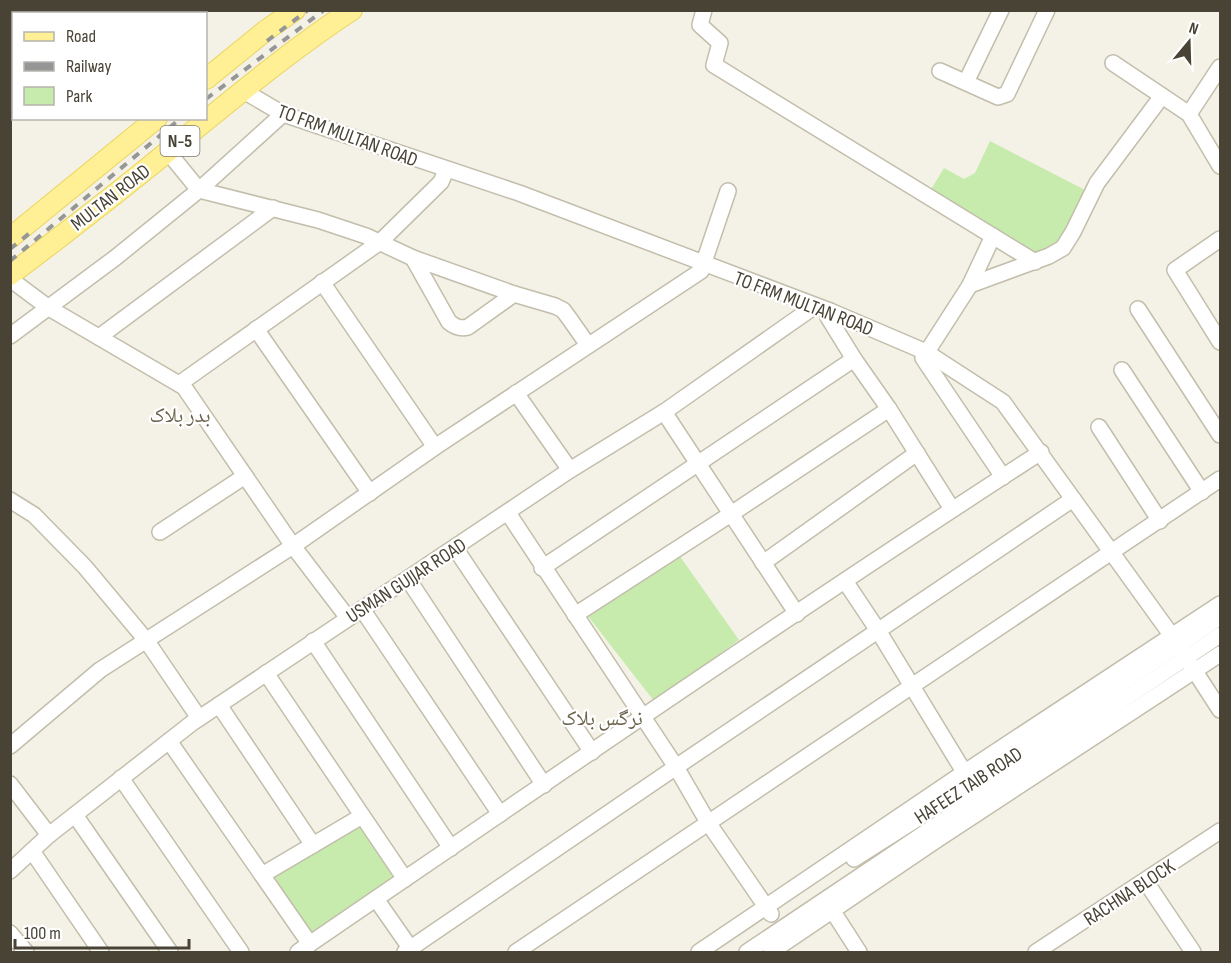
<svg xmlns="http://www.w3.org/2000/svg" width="1231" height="963" viewBox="0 0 1231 963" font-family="'Sofia Sans Condensed','Noto Naskh Arabic',sans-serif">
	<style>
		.green { fill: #c7ebad }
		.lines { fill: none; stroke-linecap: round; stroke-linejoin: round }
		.minor-casing { stroke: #c3beab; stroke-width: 18 }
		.major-casing { stroke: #ebd45e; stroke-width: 22 }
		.minor { stroke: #fff; stroke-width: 15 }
		.major { stroke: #ffef95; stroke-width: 20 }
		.rail { stroke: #969696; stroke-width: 4; stroke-dasharray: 8 8; stroke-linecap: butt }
		.labels { text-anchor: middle; stroke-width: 4.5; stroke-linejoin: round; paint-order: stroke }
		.shield { fill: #fff; stroke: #7f7b72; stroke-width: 1.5 }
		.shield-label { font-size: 18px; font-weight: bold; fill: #484335 }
		.street-label { font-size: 20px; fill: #484335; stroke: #fff }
		.neighbourhood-label { font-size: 21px; fill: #6b634c; stroke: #fff }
	</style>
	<rect width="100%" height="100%" fill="#f4f2e7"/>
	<g class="green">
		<path d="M990 141 1089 192 1060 244 1035 257 930 191 944 168 964 179 975 173Z"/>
		<path d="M679 555 739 640 654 701 587 615Z"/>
		<path d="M362 823 397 879 311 937 268 876Z"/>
	</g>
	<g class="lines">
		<defs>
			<g id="minor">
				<path d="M704 10 700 25 720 43 714 65 1035 262"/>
				<path d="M10 11 21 14"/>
				<path d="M106 14V10"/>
				<path d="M1113 63 1189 114 1220 166"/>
				<path d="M940 71 998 97 1007 94 1047 10"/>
				<path d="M966 82 1001 10"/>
				<path d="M242 90 283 114 519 193 830 311 926 352 1003 402 1172 636 1220 710"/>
				<path d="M1189 114 1220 67"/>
				<path d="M168 152 199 190 318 220 366 236 413 258 514 294 555 306 563 310 569 318 588 345"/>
				<path d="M1220 239 1175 270 1220 342"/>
				<path d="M413 258 449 322C455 327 460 329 468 327L514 294"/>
				<path d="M10 279 49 308 184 387 293 546 348 618"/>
				<path d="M322 282 435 447"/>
				<path d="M970 285 993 236"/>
				<path d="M1138 309 1220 435"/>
				<path d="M830 311 828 317 854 359 889 409 952 509"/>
				<path d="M256 329 370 493"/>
				<path d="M10 336 115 258 199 190 283 114"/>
				<path d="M99 337 273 208"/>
				<path d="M1122 370 1202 492"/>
				<path d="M179 384 380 242 441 182 446 170"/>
				<path d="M516 393 570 470"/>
				<path d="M664 412 797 614"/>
				<path d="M1099 427 1160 521"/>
				<path d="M1003 477 923 358 970 285 1049 256 1063 248 1073 232 1097 183 1162 96"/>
				<path d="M10 500 34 515 85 567 146 640 199 718"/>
				<path d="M508 513 676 767 709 824 771 914"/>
				<path d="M160 532 245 476"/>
				<path d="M455 548 592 752"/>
				<path d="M763 563 917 453"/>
				<path d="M542 568 854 359"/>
				<path d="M408 579 544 785"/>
				<path d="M845 581 879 632 969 780"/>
				<path d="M362 609 500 814"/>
				<path d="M575 615 731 514 889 409"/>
				<path d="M313 641 451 848"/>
				<path d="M266 673 405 879"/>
				<path d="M219 705 313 845"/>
				<path d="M169 741 310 944"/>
				<path d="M10 746 100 670 293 546 435 447 701 271 728 191"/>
				<path d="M121 778 241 952"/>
				<path d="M10 784 49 835"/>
				<path d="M75 815 170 952"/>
				<path d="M32 851 101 952"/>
				<path d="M854 859 972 784 1220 617"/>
				<path d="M10 871 49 835 192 723 570 470 664 412 815 306"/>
				<path d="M262 875 362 816"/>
				<path d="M1146 882 1193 952"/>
				<path d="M376 899 413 952"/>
				<path d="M832 910 859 952"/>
				<path d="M10 933 26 952"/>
				<path d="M298 952C544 784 790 614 1041 452"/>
				<path d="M405 952 676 767 1073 499"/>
				<path d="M516 952 1220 479"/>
				<path d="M699 952 965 772 1220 604"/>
				<path d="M747 952 1220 635"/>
				<path d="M771 952 938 839 1220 654"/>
				<path d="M1036 952 1220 831"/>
			</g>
			<g id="major">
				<path d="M206 79 265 31 295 10"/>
				<path d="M10 238 157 118"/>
				<path d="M10 275C63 235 115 195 166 153 227 104 286 53 352 10"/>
			</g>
		</defs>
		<use href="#minor" class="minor-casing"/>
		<use href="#major" class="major-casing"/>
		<use href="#minor" class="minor"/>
		<use href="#major" class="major"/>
		<g class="rail">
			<path d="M267 41 308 10"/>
			<path d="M206 99 324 10"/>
			<path d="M10 249 31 232"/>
			<path d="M10 261 181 118"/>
		</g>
	</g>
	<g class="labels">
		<rect class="shield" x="160.5" y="126" width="39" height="30" rx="4.5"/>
		<g class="shield-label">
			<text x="180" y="147">N-5</text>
		</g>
		<g class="street-label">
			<text transform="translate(348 135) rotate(20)" y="7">TO FRM MULTAN ROAD</text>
			<text transform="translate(110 197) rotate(-38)" y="7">MULTAN ROAD</text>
			<text transform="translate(804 303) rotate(21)" y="7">TO FRM MULTAN ROAD</text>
			<text transform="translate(406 580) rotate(-33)" y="7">USMAN GUJJAR ROAD</text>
			<text transform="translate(968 785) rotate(-33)" y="7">HAFEEZ TAIB ROAD</text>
			<text transform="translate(1129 892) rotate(-33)" y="7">RACHNA BLOCK</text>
		</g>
		<g class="neighbourhood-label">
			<text x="180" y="422">بدر بلاک</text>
			<text x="602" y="725">نرگس بلاک</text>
		</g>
	</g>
	<rect width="1231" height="963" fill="none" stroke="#484335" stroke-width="24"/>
	<rect x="12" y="12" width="195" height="108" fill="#ffffff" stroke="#b6b4ae" stroke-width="1.5"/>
	<rect x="24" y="32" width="30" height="9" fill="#ffef95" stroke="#b6b4ae" stroke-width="1.5"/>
	<text x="66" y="42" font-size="18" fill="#484335">Road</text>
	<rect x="24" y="62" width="30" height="9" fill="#969696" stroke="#b6b4ae" stroke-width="1.5"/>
	<text x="66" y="72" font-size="18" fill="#484335">Railway</text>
	<rect x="24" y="87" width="30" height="18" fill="#c7ebad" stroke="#b6b4ae" stroke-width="1.5"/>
	<text x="66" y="102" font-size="18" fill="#484335">Park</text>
	<g transform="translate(1189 42) rotate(19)" stroke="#ffffff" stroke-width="4.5" paint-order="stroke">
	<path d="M0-4.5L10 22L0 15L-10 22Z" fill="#484335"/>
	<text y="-9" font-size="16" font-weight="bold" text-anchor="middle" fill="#484335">N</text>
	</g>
	<path d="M15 939v9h174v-9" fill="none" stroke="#484335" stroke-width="3"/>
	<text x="24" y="939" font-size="18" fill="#484335" stroke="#ffffff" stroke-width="4.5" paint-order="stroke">100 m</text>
</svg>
